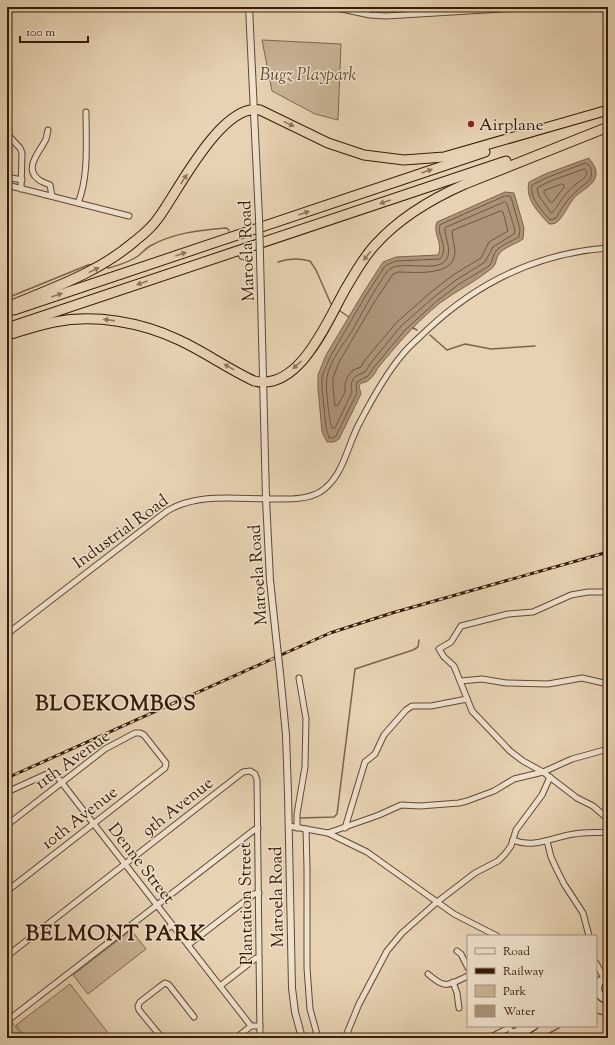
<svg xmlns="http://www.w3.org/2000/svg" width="615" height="1045" viewBox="0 0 615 1045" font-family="'Sorts Mill Goudy',serif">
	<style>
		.green { fill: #c9b496; stroke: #80674e }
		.water { fill: #ab9478; stroke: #7c634a }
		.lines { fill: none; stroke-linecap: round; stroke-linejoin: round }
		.shore { stroke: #70573f; stroke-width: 1 }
		.stream { stroke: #7c634a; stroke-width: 1.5 }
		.minor-casing { stroke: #624831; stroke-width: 7 }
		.tertiary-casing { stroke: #624831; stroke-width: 8 }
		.secondary-casing { stroke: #361a06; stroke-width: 9 }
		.motorway-casing { stroke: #361a06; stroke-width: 11 }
		.minor { stroke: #efe2ce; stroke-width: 5 }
		.tertiary { stroke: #efe2ce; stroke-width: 6 }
		.secondary { stroke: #efe2ce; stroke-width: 7 }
		.motorway { stroke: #e7d3b3; stroke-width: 9 }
		.rail-casing { stroke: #361a06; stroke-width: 3 }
		.rail { stroke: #efe2ce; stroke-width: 1.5; stroke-dasharray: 4.5; stroke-linecap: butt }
		.tertiary-bridge-casing { stroke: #624831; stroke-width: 8; stroke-linecap: butt }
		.tertiary-bridge { stroke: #efe2ce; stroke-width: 6 }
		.oneway { fill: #8e765c }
		.poi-dot { fill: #8f2418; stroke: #efe2ce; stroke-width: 1.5 }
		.labels { text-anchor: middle; stroke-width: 3; stroke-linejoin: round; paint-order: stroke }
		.park-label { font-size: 17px; font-style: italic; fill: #624831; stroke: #efe2ce }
		.poi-label { font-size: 17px; fill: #361a06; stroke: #efe2ce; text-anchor: start }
		.street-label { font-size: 17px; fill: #361a06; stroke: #efe2ce }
		.district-label { font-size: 21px; font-weight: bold; letter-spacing: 1px; fill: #361a06; stroke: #efe2ce }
	</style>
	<rect width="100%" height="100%" fill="#e7d3b3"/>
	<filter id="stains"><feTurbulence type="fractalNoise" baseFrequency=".005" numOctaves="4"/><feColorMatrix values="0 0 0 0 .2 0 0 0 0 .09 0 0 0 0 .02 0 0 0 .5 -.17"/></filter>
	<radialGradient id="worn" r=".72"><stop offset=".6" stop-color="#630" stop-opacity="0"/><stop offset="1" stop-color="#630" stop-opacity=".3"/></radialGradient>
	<g class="green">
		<path d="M262 40 341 44 338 120 315 114 272 91Z"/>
		<path d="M131 930 146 949 88 994 73 975Z"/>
		<path d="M70 984 112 1038H26L16 1025Z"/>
		<path d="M12 1022 24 1038H7V1026Z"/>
	</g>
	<g class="water">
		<path d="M589 158C592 163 597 168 596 175 594 186 583 189 575 197 569 203 563 218 557 222 555 224 552 224 549 224 538 212 525 199 529 182L545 174Z"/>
		<path d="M505 192 514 193 524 228 523 239C516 244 504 247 499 254 495 259 497 265 491 269 475 282 456 291 440 303 416 322 396 346 377 369 374 376 368 383 361 383L359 386 361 394 339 439 334 442H327L322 432 318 388V375L326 355 363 293 383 262 396 257 438 255C444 244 432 233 437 222Z"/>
	</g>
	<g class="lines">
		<g class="shore">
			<path d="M586 163C593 167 592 173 590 180 572 194 567 199 556 218L550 220C542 211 529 197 532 185L546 178Z"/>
			<path d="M585 169 587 173C585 179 580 181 576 184 566 192 560 202 553 212L551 213 539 196 537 188 548 182Z"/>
			<path d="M562 184 564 185V187L553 202H550L544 193V191Z"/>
			<path d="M505 196H509L511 197 520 229 519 237C512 241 501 245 496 251 492 256 493 262 489 266L459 284 437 301 405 330 374 367 368 376 357 382 356 385 357 393 336 436 333 438H329L326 427 322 388V376L330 357 366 295 385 266 391 263 396 261 440 259C450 246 436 236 440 225Z"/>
			<path d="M505 202 507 204 515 230 514 234 493 247 485 262 456 280 434 297 401 326 370 364 365 372 356 376 353 379 351 385 352 392 335 428H332C329 421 325 384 327 377 330 360 343 345 352 331 361 315 370 297 381 281 383 277 386 272 390 269 402 260 437 273 446 260 453 249 444 238 445 228Z"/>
			<path d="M501 211 503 212 508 231 489 242 481 258 453 275 431 292 397 322 365 360 361 367 353 370 348 376 345 383V392L338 405 335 406 333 387V378L339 362 375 301 393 274 398 272C415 272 453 277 455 253 455 245 452 238 452 231Z"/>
		</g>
		<g class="stream">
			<path d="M238 255 240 259 245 260"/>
			<path d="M278 262C289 258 299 258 310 261L316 270 331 304"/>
			<path d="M105 267 109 268C119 265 130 262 138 256 142 253 145 249 150 246 173 233 200 230 226 228L228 229 229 231"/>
			<path d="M7 298 88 265 95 264"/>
			<path d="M340 311 349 317"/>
			<path d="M413 328 417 330"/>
			<path d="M430 335 447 350 465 344 491 349 535 346"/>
			<path d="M300 818 334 817 337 814 355 669 413 650 418 647 419 640"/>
			<path d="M596 1013 604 1015"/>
			<path d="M540 1038 559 1028"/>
		</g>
		<defs>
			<g id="minor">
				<path d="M332 7 370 15 386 16 519 8 520 7"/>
				<path d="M48 130C47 133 47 136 46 139 41 150 23 168 38 179 41 182 46 183 50 185L52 196"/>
				<path d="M7 134 20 148 22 153 21 189"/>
				<path d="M7 177 22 180"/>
				<path d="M7 185 129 216"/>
				<path d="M78 203C89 177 86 140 86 112"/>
				<path d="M608 592H588L571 595 533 612 508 614 461 626 451 642 439 649 444 657 454 666 472 711 510 751 523 761 543 772 577 798 593 806 608 819"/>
				<path d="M7 634 167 511C200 491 242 500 279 499 293 499 308 499 320 492 344 477 347 445 360 422 372 399 385 375 402 355 409 346 419 338 427 330 478 282 539 253 608 248"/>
				<path d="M461 681 482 679 506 683 548 684 582 678 608 684"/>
				<path d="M7 792 49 773 55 774 251 1026"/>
				<path d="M7 825 105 749 135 733H140L144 735 166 763 165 768 7 891"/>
				<path d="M289 826 328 833 367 852 454 914 497 936"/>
				<path d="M297 828V814L305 767 306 719 299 678"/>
				<path d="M345 828 365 762 375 754 384 735 406 710 412 706H431L467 699"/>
				<path d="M306 829 307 869V968L310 1009 318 1038"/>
				<path d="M328 833 379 815 401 805 420 806 459 803 467 801 494 791 514 779 543 772 572 759 608 749"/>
				<path d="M513 840C534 849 553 837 574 834 585 832 597 833 608 832"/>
				<path d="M547 841 551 857 556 868 564 884 583 913 589 936"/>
				<path d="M163 932 172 925"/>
				<path d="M188 945 254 894 259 893"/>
				<path d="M457 951 461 954 468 968"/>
				<path d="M7 956 243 772 250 771 255 774 257 780 260 1038"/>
				<path d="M596 963 604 978"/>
				<path d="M428 974C446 990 448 985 468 976"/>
				<path d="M453 982 457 993 459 1008"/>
				<path d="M220 986 256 958H259"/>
				<path d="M7 1021 254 830 258 828"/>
				<path d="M162 1038 139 1010 138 1006 140 1002 162 985 165 983 169 985 194 1017"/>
				<path d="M236 1038 251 1026H260"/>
				<path d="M345 1038 359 1004 387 951 402 933 437 902 475 873 498 861 505 854 511 846 516 830 542 795 550 777"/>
				<path d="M489 1038 509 1028 513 1033"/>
			</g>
			<g id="tertiary">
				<path d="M249 7 259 218"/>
				<path d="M260 256 266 499 270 580 277 646"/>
				<path d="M280 673 286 735 288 793 292 988 295 1012 302 1038"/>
			</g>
			<g id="secondary">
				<path d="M608 977 600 981C595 990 599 998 608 1000"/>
				<path d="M522 1033 534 1026"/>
				<path d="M505 1038 526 1026"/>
			</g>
			<g id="motorway">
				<path d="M7 307C52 288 98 273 135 241 144 234 153 226 159 217 178 191 222 102 260 110L328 143 364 155 404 160 444 157 608 110"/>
				<path d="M14 310 485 152"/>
				<path d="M7 328 506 161"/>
				<path d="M7 335C22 331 38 325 54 322 95 314 141 322 179 340 205 352 228 369 254 381 300 392 328 319 346 288 355 273 363 258 375 245 400 217 431 199 465 184L608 127"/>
			</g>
		</defs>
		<use href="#minor" class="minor-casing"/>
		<use href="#tertiary" class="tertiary-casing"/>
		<use href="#secondary" class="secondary-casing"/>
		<use href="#motorway" class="motorway-casing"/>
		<use href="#minor" class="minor"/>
		<use href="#tertiary" class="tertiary"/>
		<use href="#secondary" class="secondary"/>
		<use href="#motorway" class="motorway"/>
		<defs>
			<path id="rail" d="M7 778 330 633 392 613 608 552"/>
		</defs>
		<use href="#rail" class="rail-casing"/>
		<use href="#rail" class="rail"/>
		<defs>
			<g id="tertiary-bridge">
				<path d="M259 218 260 256"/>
				<path d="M277 646 280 673"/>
			</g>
		</defs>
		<use href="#tertiary-bridge" class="tertiary-bridge-casing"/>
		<use href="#tertiary-bridge" class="tertiary-bridge"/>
	</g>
	<defs><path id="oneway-solid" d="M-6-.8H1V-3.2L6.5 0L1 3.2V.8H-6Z"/></defs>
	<g class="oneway">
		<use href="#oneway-solid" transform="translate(289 124) rotate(26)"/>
		<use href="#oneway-solid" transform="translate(427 171) rotate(-19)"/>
		<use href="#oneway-solid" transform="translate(184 179) rotate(-57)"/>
		<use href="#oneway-solid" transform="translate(385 202) rotate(161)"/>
		<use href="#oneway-solid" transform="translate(304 213) rotate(-19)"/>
		<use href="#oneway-solid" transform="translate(181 254) rotate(-19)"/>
		<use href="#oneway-solid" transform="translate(367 256) rotate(128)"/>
		<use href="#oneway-solid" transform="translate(94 270) rotate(-26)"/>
		<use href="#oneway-solid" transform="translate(142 283) rotate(161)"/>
		<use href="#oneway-solid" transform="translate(57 295) rotate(-19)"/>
		<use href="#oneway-solid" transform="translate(109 320) rotate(-173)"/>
		<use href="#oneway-solid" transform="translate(297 365) rotate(138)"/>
		<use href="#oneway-solid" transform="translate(229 367) rotate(-151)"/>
	</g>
	<circle class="poi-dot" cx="471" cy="124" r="4"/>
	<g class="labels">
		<g class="park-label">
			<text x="308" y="80">Bugz Playpark</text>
		</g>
		<g class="poi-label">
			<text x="479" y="130">Airplane</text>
		</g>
		<g class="street-label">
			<text transform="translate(246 251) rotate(-92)" y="6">Maroela Road</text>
			<text transform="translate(120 531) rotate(-36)" y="6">Industrial Road</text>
			<text transform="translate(257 575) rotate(-94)" y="6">Maroela Road</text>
			<text transform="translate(72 759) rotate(-36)" y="6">11th Avenue</text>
			<text transform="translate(177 806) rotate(-38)" y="6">9th Avenue</text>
			<text transform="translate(79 817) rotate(-38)" y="6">10th Avenue</text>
			<text transform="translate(142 863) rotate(52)" y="6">Denne Street</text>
			<text transform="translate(276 897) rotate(-91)" y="6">Maroela Road</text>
			<text transform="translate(245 904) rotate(-91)" y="6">Plantation Street</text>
		</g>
		<g class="district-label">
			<text x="116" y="710">BLOEKOMBOS</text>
			<text x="116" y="940">BELMONT PARK</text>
		</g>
	</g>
	<rect width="615" height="1045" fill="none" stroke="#e7d3b3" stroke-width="24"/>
	<rect x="8" y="8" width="599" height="1029" fill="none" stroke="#361a06" stroke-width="2"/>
	<rect x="12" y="12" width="591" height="1021" fill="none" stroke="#361a06"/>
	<rect x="467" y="935" width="130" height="92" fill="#efe2ce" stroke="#a5927e"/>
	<rect x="475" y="948" width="20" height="6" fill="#efe2ce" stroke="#a5927e"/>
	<text x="503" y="955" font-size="12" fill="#361a06">Road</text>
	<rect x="475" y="968" width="20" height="6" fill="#361a06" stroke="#a5927e"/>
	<text x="503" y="975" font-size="12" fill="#361a06">Railway</text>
	<rect x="475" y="985" width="20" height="12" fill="#c9b496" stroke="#a5927e"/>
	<text x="503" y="995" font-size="12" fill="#361a06">Park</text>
	<rect x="475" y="1005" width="20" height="12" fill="#ab9478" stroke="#a5927e"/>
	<text x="503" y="1015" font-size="12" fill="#361a06">Water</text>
	<path d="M20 36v6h68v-6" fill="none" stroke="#361a06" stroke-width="2"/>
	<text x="26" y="36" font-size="12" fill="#361a06" stroke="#efe2ce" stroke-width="3" paint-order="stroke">100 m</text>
	<rect width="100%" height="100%" filter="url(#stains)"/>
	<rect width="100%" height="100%" fill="url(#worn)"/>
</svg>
